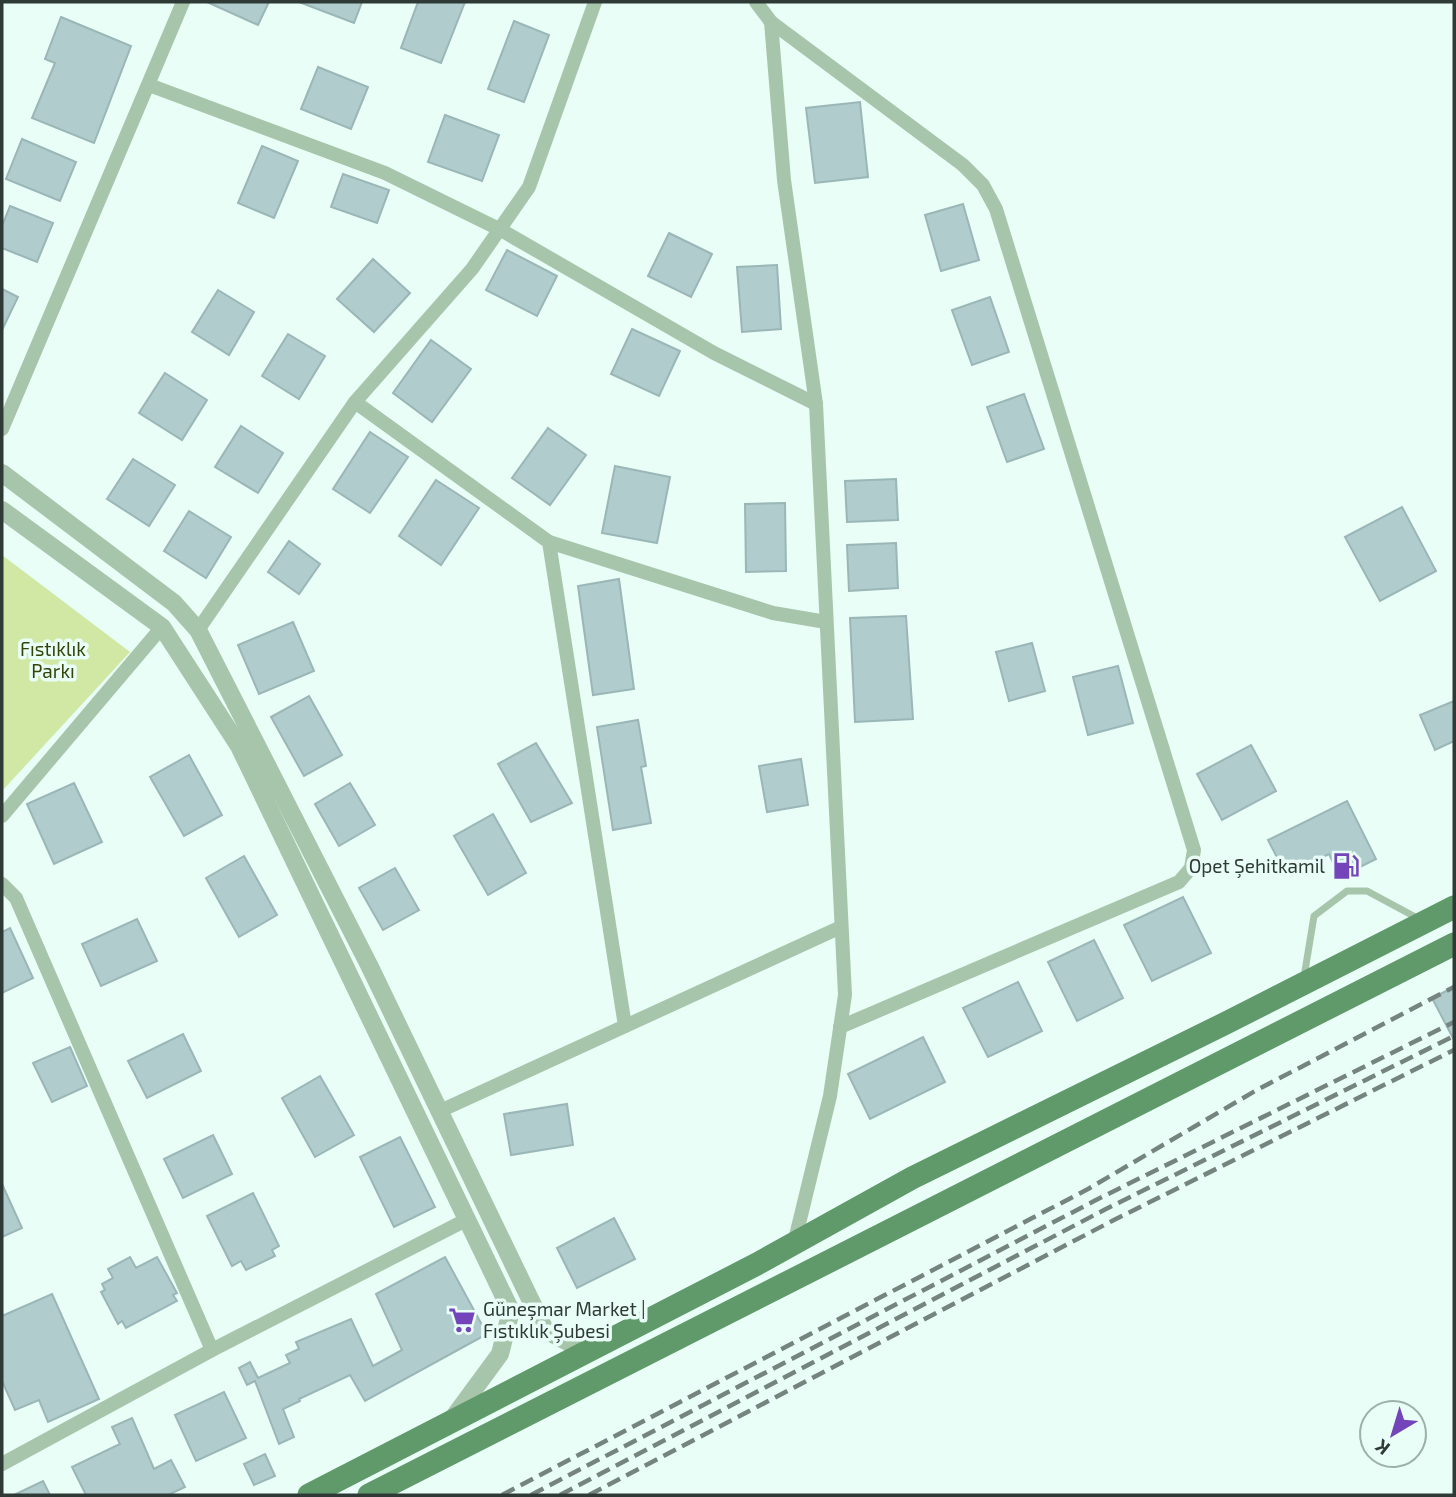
<svg xmlns="http://www.w3.org/2000/svg" width="1456" height="1497" viewBox="0 0 1456 1497" font-family="'Exo 2',sans-serif">
	<style>
		.park { fill: #d0e8a3 }
		.building { fill: #b0cccd; stroke: #9ab6b6; stroke-width: 2 }
		.lines { fill: none; stroke-linecap: round; stroke-linejoin: round }
		.service { stroke: #a7c5ab; stroke-width: 7 }
		.minor { stroke: #a7c5ab; stroke-width: 14 }
		.tertiary { stroke: #a7c5ab; stroke-width: 18 }
		.primary { stroke: #60996a; stroke-width: 23 }
		.rail { stroke: #75847f; stroke-width: 4.5; stroke-dasharray: 14 7; stroke-linecap: butt }
		.labels { text-anchor: middle; stroke-width: 7; stroke-linejoin: round; paint-order: stroke }
		.park-label { font-size: 19px; fill: #344408; stroke: #e8fef7 }
		.poi-label { font-size: 19px; fill: #2f3a36; stroke: #e8fef7; text-anchor: end }
	</style>
	<rect width="100%" height="100%" fill="#e8fef7"/>
	<path class="park" d="M2 555 130 652 2 791Z"/>
	<g class="building">
		<path d="M207 2H269L258 25Z"/>
		<path d="M299 2H362L354 23Z"/>
		<path d="M418 2H465L441 63 401 48Z"/>
		<path d="M61 17 131 46 94 143 32 118 55 63 45 59Z"/>
		<path d="M514 21 549 35 524 102 488 89Z"/>
		<path d="M318 67 368 87 351 129 301 109Z"/>
		<path d="M860 102 868 177 815 183 806 108Z"/>
		<path d="M445 115 499 135 482 181 428 162Z"/>
		<path d="M22 139 76 162 60 201 6 179Z"/>
		<path d="M262 146 298 161 274 218 238 203Z"/>
		<path d="M343 174 389 190 377 223 331 207Z"/>
		<path d="M963 204 979 260 941 271 925 215Z"/>
		<path d="M10 206 53 223 37 262 2 248V226Z"/>
		<path d="M669 233 712 254 691 297 648 276Z"/>
		<path d="M507 250 557 276 537 316 486 290Z"/>
		<path d="M373 259 410 293 374 332 337 299Z"/>
		<path d="M777 265 781 329 742 332 737 267Z"/>
		<path d="M2 289 18 297 2 330Z"/>
		<path d="M218 290 254 312 229 355 192 332Z"/>
		<path d="M990 297 1009 352 972 365 952 310Z"/>
		<path d="M632 329 680 351 659 396 611 374Z"/>
		<path d="M288 334 325 356 299 399 262 376Z"/>
		<path d="M431 340 471 369 432 422 393 393Z"/>
		<path d="M165 373 207 400 182 440 139 413Z"/>
		<path d="M1024 394 1044 449 1007 462 987 407Z"/>
		<path d="M241 426 283 453 258 493 215 467Z"/>
		<path d="M548 428 586 455 550 505 512 478Z"/>
		<path d="M370 432 408 457 370 513 333 489Z"/>
		<path d="M133 459 175 485 149 526 107 499Z"/>
		<path d="M615 466 670 477 657 543 602 533Z"/>
		<path d="M896 479 898 520 847 522 845 481Z"/>
		<path d="M436 480 479 508 441 565 399 536Z"/>
		<path d="M785 503 786 571 746 572 745 504Z"/>
		<path d="M1402 507 1436 571 1380 601 1345 537Z"/>
		<path d="M189 511 231 537 206 578 164 551Z"/>
		<path d="M289 541 320 564 299 594 268 572Z"/>
		<path d="M896 543 898 588 849 591 847 545Z"/>
		<path d="M619 579 634 689 593 695 578 586Z"/>
		<path d="M906 616 913 719 855 722 850 618Z"/>
		<path d="M293 622 314 671 259 694 238 645Z"/>
		<path d="M1032 643 1045 691 1009 701 996 652Z"/>
		<path d="M1118 666 1133 723 1088 735 1073 677Z"/>
		<path d="M309 696 342 755 304 776 271 717Z"/>
		<path d="M1454 701V741L1435 750 1420 715Z"/>
		<path d="M638 720 646 766 641 767 651 823 613 830 597 727Z"/>
		<path d="M536 743 572 803 531 822 498 764Z"/>
		<path d="M1251 745 1276 791 1222 820 1197 774Z"/>
		<path d="M189 755 222 815 184 836 150 777Z"/>
		<path d="M801 759 808 805 767 812 759 766Z"/>
		<path d="M74 783 102 842 54 864 27 804Z"/>
		<path d="M350 783 375 825 339 846 315 804Z"/>
		<path d="M1347 801 1376 859 1340 877 1329 854 1286 875 1268 840Z"/>
		<path d="M493 814 526 873 488 895 454 836Z"/>
		<path d="M244 856 277 915 239 937 206 878Z"/>
		<path d="M395 868 419 910 383 930 359 888Z"/>
		<path d="M1183 897 1211 953 1152 981 1124 925Z"/>
		<path d="M137 919 157 961 101 986 82 944Z"/>
		<path d="M10 928 33 978 2 993V932Z"/>
		<path d="M1094 940 1123 998 1077 1021 1048 962Z"/>
		<path d="M1018 982 1042 1031 988 1057 963 1008Z"/>
		<path d="M1454 987V1040L1432 998Z"/>
		<path d="M183 1034 201 1071 147 1098 128 1061Z"/>
		<path d="M923 1037 945 1082 870 1119 848 1074Z"/>
		<path d="M70 1047 87 1086 52 1102 33 1063Z"/>
		<path d="M320 1076 354 1135 315 1157 282 1098Z"/>
		<path d="M567 1104 573 1145 511 1155 504 1114Z"/>
		<path d="M213 1135 232 1174 183 1198 164 1159Z"/>
		<path d="M400 1137 435 1207 394 1227 360 1157Z"/>
		<path d="M2 1184 22 1228 2 1237Z"/>
		<path d="M253 1193 279 1246 272 1250 275 1256 246 1270 241 1261 232 1266 207 1216Z"/>
		<path d="M614 1218 635 1259 577 1288 557 1248Z"/>
		<path d="M130 1257 136 1268 157 1257 177 1293 173 1295 177 1301 126 1328 122 1321 118 1324 101 1292 105 1290 102 1284 113 1278 108 1269Z"/>
		<path d="M445 1257 487 1334 365 1401 350 1375 299 1399 300 1401 283 1409 294 1437 279 1444 255 1381 247 1385 239 1368 250 1362 258 1378 290 1363 286 1355 299 1349 296 1342 351 1319 373 1366 402 1350 376 1294Z"/>
		<path d="M52 1294 99 1399 48 1422 39 1400 15 1410 2 1381V1316Z"/>
		<path d="M224 1392 246 1438 196 1461 175 1415Z"/>
		<path d="M132 1418 154 1469 171 1460 185 1487 168 1495H86L72 1467 120 1444 112 1427Z"/>
		<path d="M265 1454 275 1476 254 1485 244 1464Z"/>
		<path d="M43 1481 50 1495H14Z"/>
	</g>
	<g class="lines">
		<path class="service" d="M1304 977 1314 916 1347 891H1367L1421 920"/>
		<g class="minor">
			<path d="M756 2 771 22 784 180 816 404 845 995 830 1096 794 1244"/>
			<path d="M771 22 963 165 983 185 996 209 1194 850 1191 868 1179 882 840 1027"/>
			<path d="M149 85 385 173 501 230 714 353 816 404"/>
			<path d="M355 402 549 542 625 1026"/>
			<path d="M2 429 183 2"/>
			<path d="M549 542 773 613 826 622"/>
			<path d="M198 630 355 402 472 269 529 187 595 2"/>
			<path d="M2 816 162 627"/>
			<path d="M2 884 16 898 212 1350"/>
			<path d="M440 1111 841 927"/>
			<path d="M2 1464 212 1350 466 1220"/>
		</g>
		<g class="tertiary">
			<path d="M2 473 174 603 198 630 369 965 545 1330 568 1342H604"/>
			<path d="M2 510 162 627 239 746 511 1311 500 1354 450 1422"/>
		</g>
		<g class="primary">
			<path d="M309 1495 757 1264 912 1178 1224 1024 1454 907"/>
			<path d="M369 1495 1454 944"/>
		</g>
		<g class="rail">
			<path d="M502 1495 1088 1189 1255 1091 1454 987"/>
			<path d="M531 1495 1096 1200 1454 1022"/>
			<path d="M560 1495 1104 1210 1454 1036"/>
			<path d="M589 1495 1112 1221 1454 1050"/>
		</g>
	</g>
	<defs>
		<symbol id="fuel-bare" viewBox="-9 -9 18 18"><path d="M-5.5-6h7V0h2V4h1.3V-2.5L3-4.5l.8-.8L6-3V5H2.5V1h-1V6h-7ZM-4.2-4.7v3.2H.2V-4.7Z" fill="#7444bb" stroke="#e8fef7" stroke-width="2.5" paint-order="stroke"/></symbol>
		<symbol id="supermarket-bare" viewBox="-9 -9 18 18"><path d="M-6-5.5h2.5l.6 2H6L4.5 2H-2.5L-4.4-4H-6ZM-1.5 3.2a1.3 1.3 0 1 0 .1 0ZM3 3.2a1.3 1.3 0 1 0 .1 0Z" fill="#7444bb" stroke="#e8fef7" stroke-width="2.5" paint-order="stroke"/></symbol>
	</defs>
	<g fill-rule="evenodd">
		<use href="#fuel-bare" x="1327" y="847" width="38" height="38"/>
		<use href="#supermarket-bare" x="443" y="1301" width="38" height="38"/>
	</g>
	<g class="labels">
		<g class="park-label">
			<text x="53" y="656">Fıstıklık<tspan x="53" dy="22">Parkı</tspan></text>
		</g>
		<g class="poi-label">
			<text x="1325" y="873">Opet Şehitkamil</text>
			<text x="483" y="1316" text-anchor="start">Güneşmar Market |<tspan x="483" dy="22">Fıstıklık Şubesi</tspan></text>
		</g>
	</g>
	<rect width="1456" height="1497" fill="none" stroke="#2f3a36" stroke-width="7"/>
	<g transform="translate(1393 1434) rotate(218)"><circle r="33" fill="#e8fef7" stroke="#9eb0aa" stroke-width="2"/>
	<path d="M0-5L12 26L0 18L-12 26Z" fill="#7444bb"/>
	<text y="-10" font-size="19" font-weight="bold" text-anchor="middle" fill="#2f3a36">K</text>
	</g>
</svg>
